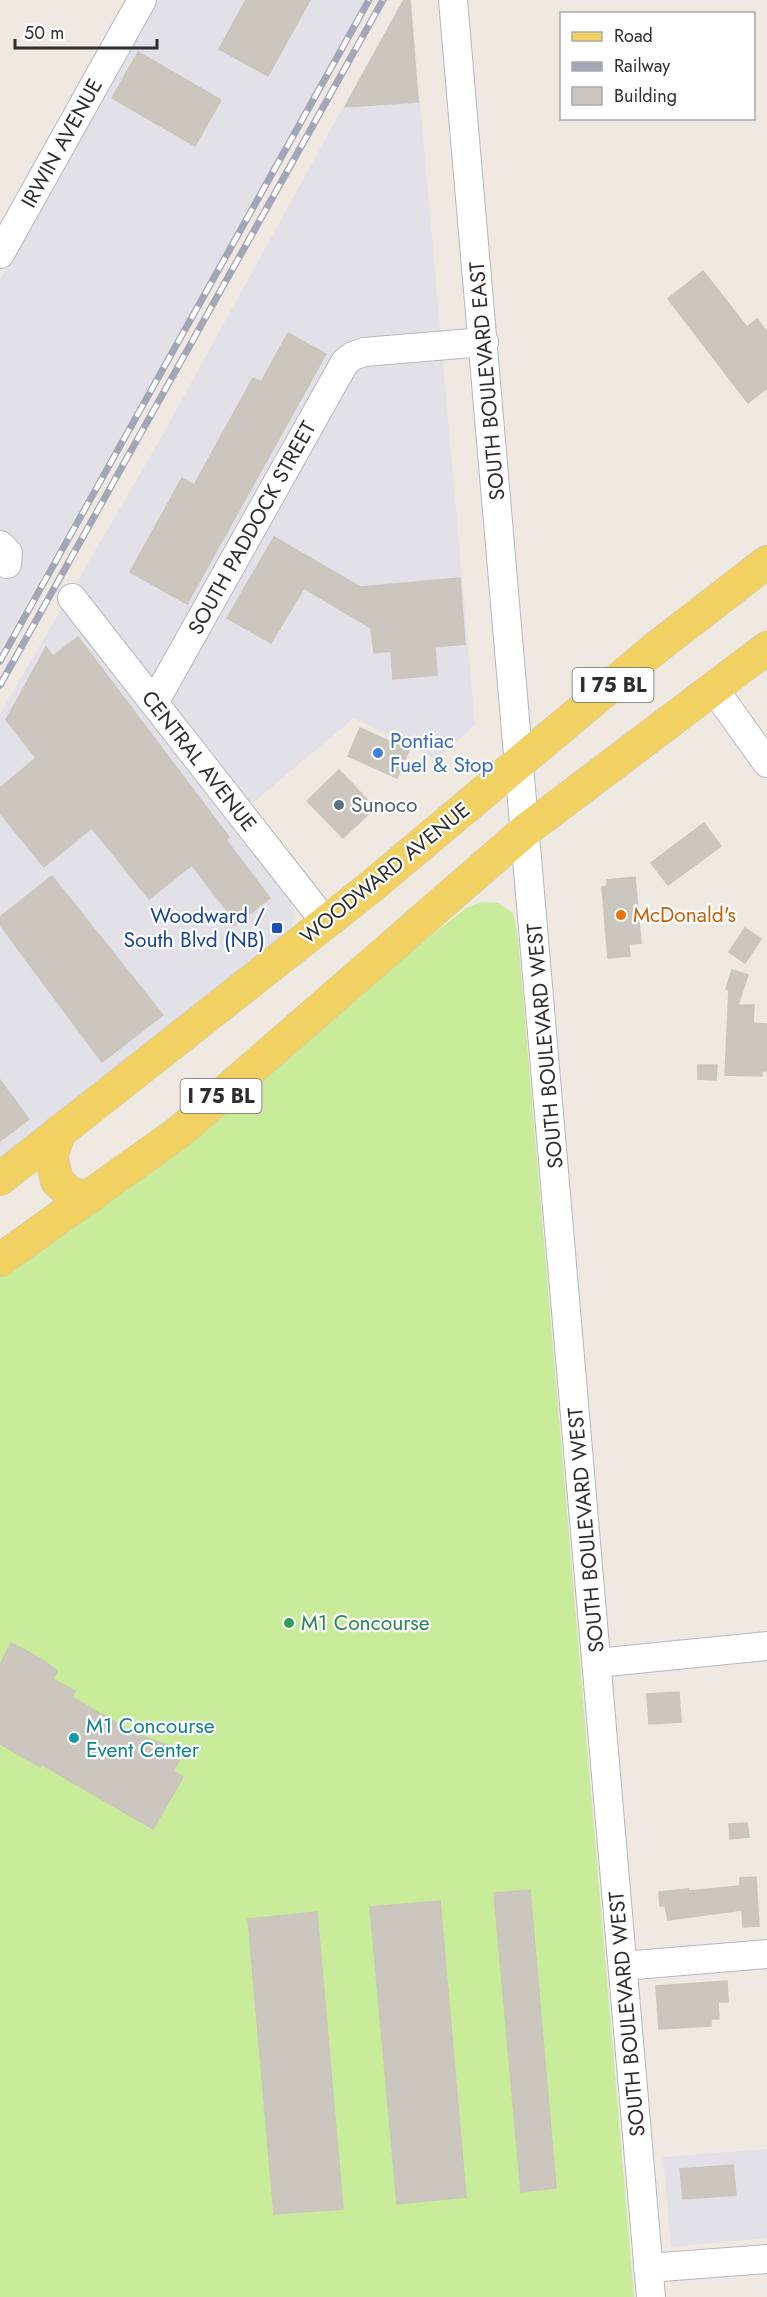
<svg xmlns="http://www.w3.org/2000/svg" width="767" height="2297" viewBox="0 0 767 2297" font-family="Jost,sans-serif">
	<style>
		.industrial { fill: #e3e1e8 }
		.pitch { fill: #c9ec9a }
		.building { fill: #cbc7bf; stroke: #cbc5ba; stroke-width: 1.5 }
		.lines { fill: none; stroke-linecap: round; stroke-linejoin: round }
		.minor-casing { stroke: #b4b7c1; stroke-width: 30 }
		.major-casing { stroke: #c9c9c9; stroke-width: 34 }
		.minor { stroke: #fff; stroke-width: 28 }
		.major { stroke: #f2d163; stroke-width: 33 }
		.rail-casing { stroke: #a3a6b8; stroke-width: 7 }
		.rail { stroke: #fff; stroke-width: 4.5; stroke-dasharray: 14; stroke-linecap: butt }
		.shop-dot { fill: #3f7fe0; stroke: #fff; stroke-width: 2 }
		.service-dot { fill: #5c6f8a; stroke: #fff; stroke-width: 2 }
		.food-dot { fill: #e8710a; stroke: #fff; stroke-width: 2 }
		.transit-dot { fill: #1a4fb4; stroke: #fff; stroke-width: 2 }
		.leisure-dot { fill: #2e9e5b; stroke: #fff; stroke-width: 2 }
		.culture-dot { fill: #0f9aa8; stroke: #fff; stroke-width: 2 }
		.labels { text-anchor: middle; stroke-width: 4.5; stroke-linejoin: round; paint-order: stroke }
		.shield { fill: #fff; stroke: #6d6d6d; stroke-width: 1.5 }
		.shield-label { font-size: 20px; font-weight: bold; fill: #2e2e2e }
		.street-label { font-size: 21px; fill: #2e2e2e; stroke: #fff }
		.shop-label { font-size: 21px; fill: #366cbe; stroke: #fff; text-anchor: start }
		.service-label { font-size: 21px; fill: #4e5e75; stroke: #fff; text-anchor: start }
		.food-label { font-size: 21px; fill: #c56008; stroke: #fff; text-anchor: start }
		.transit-label { font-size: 21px; fill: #164399; stroke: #fff; text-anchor: end }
		.leisure-label { font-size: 21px; fill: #27864d; stroke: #fff; text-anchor: start }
		.culture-label { font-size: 21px; fill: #0d838f; stroke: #fff; text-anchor: start }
	</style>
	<rect width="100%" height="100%" fill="#efe9e1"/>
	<g class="industrial">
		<path d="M155 0H367L0 651V280Z"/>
		<path d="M402 0H411L475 725 437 760 354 718 231 821 290 899 294 912 292 926 287 934 167 1029 0 1157V714L158 443Z"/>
		<path d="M767 2149V2238L671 2247 663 2157Z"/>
	</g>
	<path class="pitch" d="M481 902 498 903 513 913 518 938 634 2297H0V1257L344 1004 466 908Z"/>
	<g class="building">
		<path d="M246 0H310L268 76 219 49Z"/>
		<path d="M404 0H410L418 102 345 107Z"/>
		<path d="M138 52 221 100 195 146 112 98Z"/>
		<path d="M703 271 747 327 757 319 767 332V388L748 403 668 299Z"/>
		<path d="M288 333 326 354 187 604 130 572 182 478 194 485 253 378 261 382Z"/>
		<path d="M274 537 360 587 460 578 465 644 435 647 437 675 393 679 391 651 374 653 371 628 304 588 271 643 227 618Z"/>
		<path d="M78 637 229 837 226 840 270 898 234 926 225 914 228 912 192 865 149 899 92 828 44 867 0 813V788L36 758 6 720 46 647 53 656Z"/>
		<path d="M360 728 409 750 397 778 348 756Z"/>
		<path d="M339 770 375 808 343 838 307 801Z"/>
		<path d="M704 823 721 846 668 885 651 863Z"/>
		<path d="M52 876 163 1015 102 1062 0 925V917Z"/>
		<path d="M635 877 641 943 629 944 630 956 608 958 602 887 607 886V880Z"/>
		<path d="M745 928 761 939 745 963 729 952Z"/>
		<path d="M732 970 748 975 738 1005H754L753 1023 767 1024V1071H762V1076L725 1075 729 990 726 989Z"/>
		<path d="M698 1065H717L716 1080 698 1079Z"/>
		<path d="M0 1080 29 1119 0 1141Z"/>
		<path d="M11 1643 43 1660 57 1671 53 1679 75 1691 72 1697 133 1733 185 1751 173 1771 183 1777 153 1829 41 1764 40 1767 0 1744V1665Z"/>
		<path d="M679 1692 681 1722 649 1724 647 1694Z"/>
		<path d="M747 1823 749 1837 730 1839 729 1824Z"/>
		<path d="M756 1877 759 1926 743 1927 742 1910 668 1920 665 1906H660L659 1892 688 1889 689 1891 740 1886V1878Z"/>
		<path d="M530 1890 556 2188 521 2192 494 1893Z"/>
		<path d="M440 1901 466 2197 397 2204 370 1907Z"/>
		<path d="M317 1912 343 2209 274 2214 248 1919Z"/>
		<path d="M727 1981 728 2002H718L719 2019H711V2026L659 2029 656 1986Z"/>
		<path d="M733 2165 736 2195 683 2199 680 2169Z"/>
	</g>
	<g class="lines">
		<defs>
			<g id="minor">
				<path d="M453 0 651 2297"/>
				<path d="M0 254 142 0"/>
				<path d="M0 545 8 553 7 564"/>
				<path d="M72 598 326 923"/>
				<path d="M714 689 767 763"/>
				<path d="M154 703 345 362 353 356 364 352 484 342"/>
				<path d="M597 1663 767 1646"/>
				<path d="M623 1966 767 1954"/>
				<path d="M648 2268 767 2259"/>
			</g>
			<g id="major">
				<path d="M60 1131 51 1156 57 1181 71 1194 90 1197"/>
				<path d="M0 1179 367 890 657 647 767 562"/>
				<path d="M0 1260 179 1132 526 830 767 648"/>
			</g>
		</defs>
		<use href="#minor" class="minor-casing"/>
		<use href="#major" class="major-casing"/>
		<use href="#minor" class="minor"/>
		<use href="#major" class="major"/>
		<defs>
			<g id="rail">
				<path d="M0 661 369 0"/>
				<path d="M0 685 383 0"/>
			</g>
		</defs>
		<use href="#rail" class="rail-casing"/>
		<use href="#rail" class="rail"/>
	</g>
	<circle class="shop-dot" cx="378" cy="753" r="6"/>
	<circle class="service-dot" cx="339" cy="805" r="6"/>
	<circle class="food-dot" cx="621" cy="915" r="6"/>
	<rect class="transit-dot" x="271" y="922" width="12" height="12" rx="3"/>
	<circle class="leisure-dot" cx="289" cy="1623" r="6"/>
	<circle class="culture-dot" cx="74" cy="1738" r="6"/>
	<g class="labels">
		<g class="shield">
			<rect x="572.5" y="668" width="81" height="34" rx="4.5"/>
			<rect x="180.5" y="1079" width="81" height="34" rx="4.5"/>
		</g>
		<g class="shield-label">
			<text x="613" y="692">I 75 BL</text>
			<text x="221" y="1103">I 75 BL</text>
		</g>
		<g class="street-label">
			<text transform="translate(62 143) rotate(-61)" y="7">IRWIN AVENUE</text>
			<text transform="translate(487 381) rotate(-95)" y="7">SOUTH BOULEVARD EAST</text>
			<text transform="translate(252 528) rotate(-61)" y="7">SOUTH PADDOCK STREET</text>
			<text transform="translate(199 761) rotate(52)" y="7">CENTRAL AVENUE</text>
			<text transform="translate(385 873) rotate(-39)" y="7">WOODWARD AVENUE</text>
			<text transform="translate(545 1046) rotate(-95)" y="7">SOUTH BOULEVARD WEST</text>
			<text transform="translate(586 1530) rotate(-95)" y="7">SOUTH BOULEVARD WEST</text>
			<text transform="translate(627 2014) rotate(-95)" y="7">SOUTH BOULEVARD WEST</text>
		</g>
		<g class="shop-label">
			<text x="390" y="748">Pontiac<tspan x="390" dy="24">Fuel &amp; Stop</tspan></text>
		</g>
		<g class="service-label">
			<text x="351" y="812">Sunoco</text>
		</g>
		<g class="food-label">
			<text x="633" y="922">McDonald's</text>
		</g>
		<g class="transit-label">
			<text x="265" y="923">Woodward /<tspan x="265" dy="24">South Blvd (NB)</tspan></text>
		</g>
		<g class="leisure-label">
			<text x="301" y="1630">M1 Concourse</text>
		</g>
		<g class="culture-label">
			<text x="86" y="1733">M1 Concourse<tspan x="86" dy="24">Event Center</tspan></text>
		</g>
	</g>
	<rect x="560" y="12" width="195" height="108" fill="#ffffff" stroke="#ababab" stroke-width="1.5"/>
	<rect x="572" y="32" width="30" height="9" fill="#f2d163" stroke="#ababab" stroke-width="1.5"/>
	<text x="614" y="42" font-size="18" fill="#2e2e2e">Road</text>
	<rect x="572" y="62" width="30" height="9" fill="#a3a6b8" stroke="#ababab" stroke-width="1.5"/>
	<text x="614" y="72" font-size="18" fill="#2e2e2e">Railway</text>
	<rect x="572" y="87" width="30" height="18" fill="#cbc7bf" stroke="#ababab" stroke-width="1.5"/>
	<text x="614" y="102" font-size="18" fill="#2e2e2e">Building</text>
	<path d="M15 39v9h142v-9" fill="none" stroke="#2e2e2e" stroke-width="3"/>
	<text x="24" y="39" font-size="18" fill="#2e2e2e" stroke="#ffffff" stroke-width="4.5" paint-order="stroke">50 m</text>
</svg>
